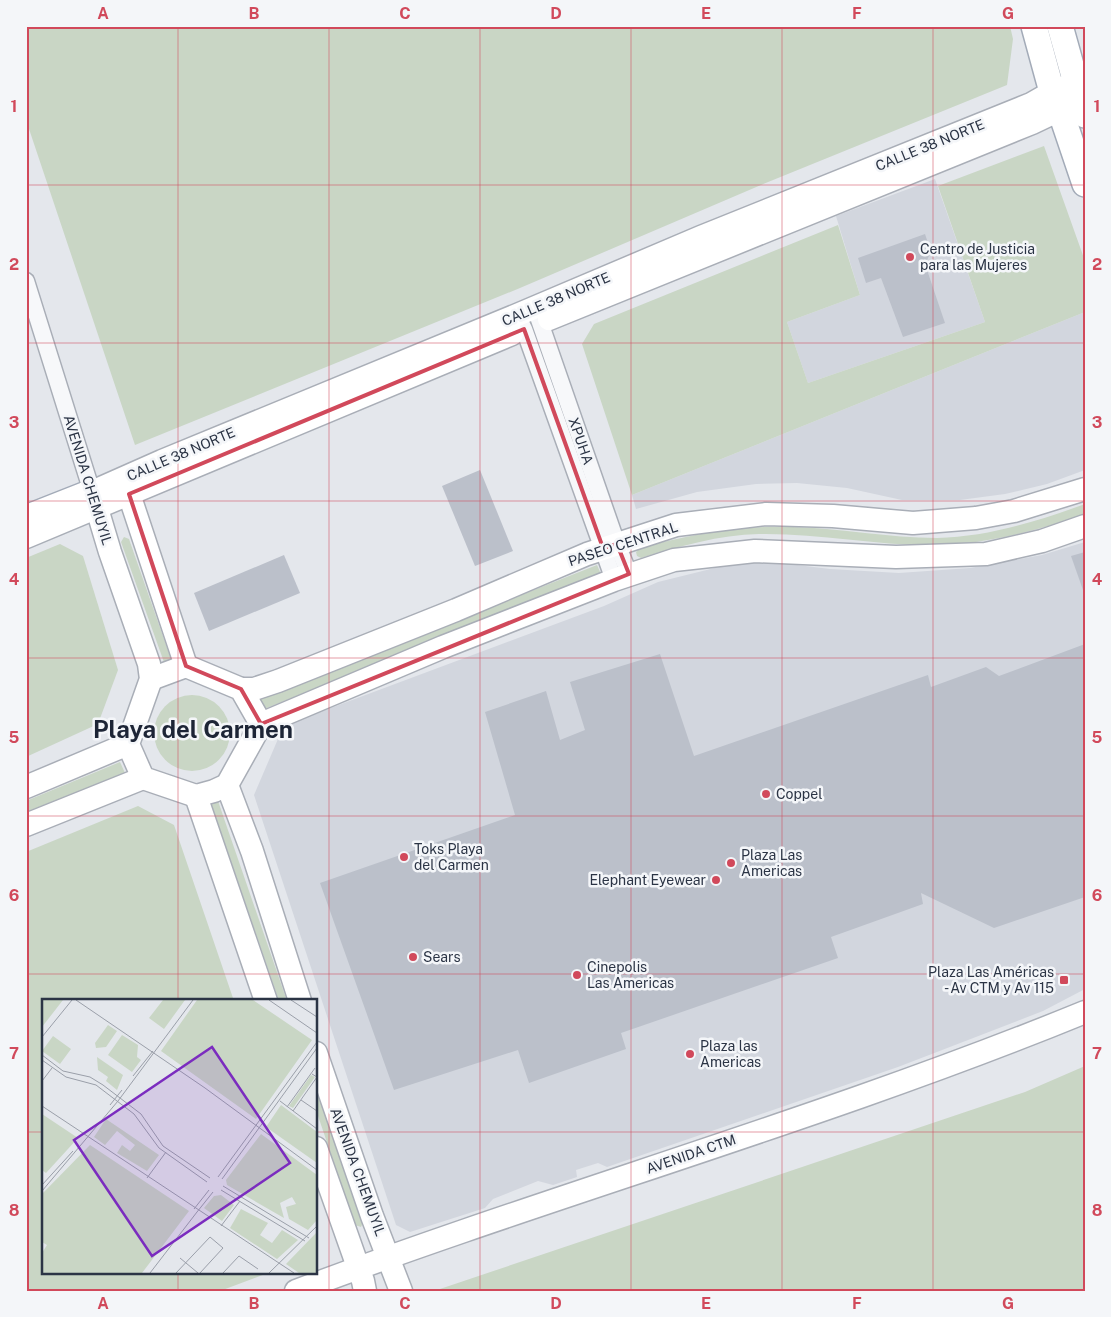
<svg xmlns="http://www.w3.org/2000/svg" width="1111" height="1317" viewBox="0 0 1111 1317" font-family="'Public Sans',sans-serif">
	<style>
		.built { fill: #d2d6de }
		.green { fill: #c9d6c5 }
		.building { fill: #bbc0ca }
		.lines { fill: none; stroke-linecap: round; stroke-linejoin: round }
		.minor-casing { stroke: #a9aeb7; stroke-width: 19 }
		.secondary-casing { stroke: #a9aeb7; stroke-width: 25 }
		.primary-casing { stroke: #a3abb8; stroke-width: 28 }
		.minor { stroke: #f7f8fa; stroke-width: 16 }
		.secondary { stroke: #fff; stroke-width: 22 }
		.primary { stroke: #fff; stroke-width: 25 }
		.marked { fill: none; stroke: #d1495b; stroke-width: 4; stroke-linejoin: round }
		.grid { fill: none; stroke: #d1495b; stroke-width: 1; stroke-opacity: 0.55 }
		.poi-dot { fill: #d1495b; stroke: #f4f6f9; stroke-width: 2 }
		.labels { text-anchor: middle; stroke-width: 5; stroke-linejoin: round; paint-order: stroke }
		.street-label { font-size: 14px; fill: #2b3445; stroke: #f4f6f9 }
		.poi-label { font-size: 14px; fill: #2b3445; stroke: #f4f6f9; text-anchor: start }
		.town-label { font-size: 24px; font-weight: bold; fill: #1d2536; stroke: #f4f6f9 }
		.inset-road { fill: none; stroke: #9a9fa9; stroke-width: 1 }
		.view { fill: #7b2cbf; fill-opacity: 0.15; stroke: #7b2cbf; stroke-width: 2.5 }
		.inset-edge { fill: none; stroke: #2b3445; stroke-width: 2.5 }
		.neatline { fill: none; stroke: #d1495b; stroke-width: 2 }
		.grid-label { font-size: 16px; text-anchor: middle; font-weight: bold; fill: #d1495b }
	</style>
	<rect width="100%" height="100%" fill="#e4e7ec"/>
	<g class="built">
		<path d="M935 179 985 322 808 383 787 322 860 295 836 216Z"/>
		<path d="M1085 312V470L1047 484 1005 494 960 500H902L847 488 797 483 756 484 697 492 636 509 632 495Z"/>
		<path d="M1085 542V989L1043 1011 898 1067 607 1167 598 1163 576 1170 577 1177 553 1185 538 1181 493 1199 485 1208 410 1232 396 1225 254 795 281 732 288 724 604 606 658 582 739 562 781 563 830 569 899 573 970 568 1042 555Z"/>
	</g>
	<g class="green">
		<path d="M26 26H1010L1013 39 1007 85 761 185 520 288 135 445 26 120Z"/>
		<path d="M1044 146 1085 261V312L632 495 582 344 594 324 838 225 860 295 787 322 808 383 985 322 938 186Z"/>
		<path d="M1085 504V515C1038 530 987 544 937 545 877 546 819 533 759 534 719 535 680 546 641 558L637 556 636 552 639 549 643 547C693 534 741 525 793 527 841 528 889 538 937 538 988 537 1038 521 1085 504Z"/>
		<path d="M124 537 129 539 172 662 165 665 121 542Z"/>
		<path d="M60 544 83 556 118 670 98 724 26 757V558Z"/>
		<path d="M597 565 601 574 264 709 259 698 285 689Z"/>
		<circle cx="192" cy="733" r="38"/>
		<path d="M120 762 125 773 26 812V801Z"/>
		<path d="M218 801 287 1001H279L211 803Z"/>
		<path d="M138 806 174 825 234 1001H44V1273H268L220 1291H26V852Z"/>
		<path d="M1085 1066V1291L437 1290 1025 1092Z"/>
		<path d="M316 1088 361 1220 363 1223 361 1227 355 1225 316 1110Z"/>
	</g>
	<g class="building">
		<path d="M925 234 931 252 925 264 945 323 903 337 881 278 866 283 858 258Z"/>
		<path d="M480 470 513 551 475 566 442 486Z"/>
		<path d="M1085 552V590H1083L1071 556Z"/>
		<path d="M284 555 300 593 209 631 194 593Z"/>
		<path d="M1085 644V897L994 928 921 893 923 904 831 937 838 958 621 1033 626 1049 529 1083 518 1050 394 1090 320 883 515 815 485 712 546 691 560 740 585 730 570 682 660 654 694 756 928 675 931 687 986 667 999 676Z"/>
	</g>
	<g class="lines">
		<defs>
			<g id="minor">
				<path d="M26 281 92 492"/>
				<path d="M535 308 617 544 629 574"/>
				<path d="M517 315 524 329 614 580"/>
			</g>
			<g id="secondary">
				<path d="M549 319 1032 123 1076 102"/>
				<path d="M124 479 186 666"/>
				<path d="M26 537 512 334"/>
				<path d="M151 679 186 666 241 689 261 724"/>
				<path d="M241 689H254L278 681 456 610 587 554 676 525 766 514 833 516 913 523 976 518 1014 511 1085 489"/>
				<path d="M261 724 227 785 214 791 196 796 143 778 128 744 151 679 149 664 110 552 92 492 162 461 517 315 701 237 1031 104 1052 92 1085 79"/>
				<path d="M261 724 443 647 614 580 674 560 755 551 896 557 986 554 1042 541 1085 526"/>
				<path d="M227 785 252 851 300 1001"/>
				<path d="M26 787 128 744"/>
				<path d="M196 796 266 1001"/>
				<path d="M26 825 143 778"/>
				<path d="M316 1053 372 1216 401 1291"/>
				<path d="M316 1148 363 1281 365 1291"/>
				<path d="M296 1291C557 1193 826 1118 1085 1012"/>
			</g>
			<g id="primary">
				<path d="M1034 26 1052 92 1060 110 1085 184"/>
				<path d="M1060 26 1085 115"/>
				<path d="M26 518 92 492"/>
			</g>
		</defs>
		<use href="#minor" class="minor-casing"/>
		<use href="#secondary" class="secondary-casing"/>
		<use href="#primary" class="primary-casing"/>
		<use href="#minor" class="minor"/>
		<use href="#secondary" class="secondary"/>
		<use href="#primary" class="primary"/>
	</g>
	<path class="marked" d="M524 329 603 548 617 544 629 574 261 724 241 689 186 666 129 494Z"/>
	<path class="grid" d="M178 26V1001M329 26V1291M480 26V1291M631 26V1291M782 26V1291M933 26V1291M26 185H1085M26 343H1085M26 501H1085M26 658H1085M26 816H1085M26 974H1085M26 1132H44M316 1132H1085M178 1273V1291"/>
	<g class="poi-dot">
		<circle cx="910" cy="257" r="5"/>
		<circle cx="766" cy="794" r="5"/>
		<circle cx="404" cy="857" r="5"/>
		<circle cx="731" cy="863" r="5"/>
		<circle cx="716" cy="880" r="5"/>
		<circle cx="413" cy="957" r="5"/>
		<circle cx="577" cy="975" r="5"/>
		<rect x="1059" y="975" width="10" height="10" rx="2.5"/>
		<circle cx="690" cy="1054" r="5"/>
	</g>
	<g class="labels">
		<g class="street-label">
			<text transform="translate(930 145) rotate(-22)" y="5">CALLE 38 NORTE</text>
			<text transform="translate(556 299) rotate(-23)" y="5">CALLE 38 NORTE</text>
			<text transform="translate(581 441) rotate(71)" y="5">XPUHA</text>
			<text transform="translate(181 454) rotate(-23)" y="5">CALLE 38 NORTE</text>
			<text transform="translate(88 480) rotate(73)" y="5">AVENIDA CHEMUYIL</text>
			<text transform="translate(623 544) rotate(-18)" y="5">PASEO CENTRAL</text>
			<text transform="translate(691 1154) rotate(-19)" y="5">AVENIDA CTM</text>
			<text transform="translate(358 1172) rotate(70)" y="5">AVENIDA CHEMUYIL</text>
		</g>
		<g class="poi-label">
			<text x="920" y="254">Centro de Justicia<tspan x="920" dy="16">para las Mujeres</tspan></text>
			<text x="776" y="799">Coppel</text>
			<text x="414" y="854">Toks Playa<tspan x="414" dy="16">del Carmen</tspan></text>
			<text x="741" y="860">Plaza Las<tspan x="741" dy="16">Americas</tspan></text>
			<text x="706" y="885" text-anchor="end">Elephant Eyewear</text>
			<text x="423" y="962">Sears</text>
			<text x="587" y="972">Cinepolis<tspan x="587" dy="16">Las Americas</tspan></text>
			<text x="1054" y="977" text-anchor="end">Plaza Las Américas<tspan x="1054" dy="16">- Av CTM y Av 115</tspan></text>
			<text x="700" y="1051">Plaza las<tspan x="700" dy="16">Americas</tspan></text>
		</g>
		<g class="town-label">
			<text x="193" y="738">Playa del Carmen</text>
		</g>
	</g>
	<g transform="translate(42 999)">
		<rect width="275" height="275" fill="#e4e7ec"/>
		<path d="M0 1H21L0 28ZM121 1H143L122 30 107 19ZM155 1H211L270 41 214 120 119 52ZM66 26 75 32 64 48 54 49 53 44ZM80 36 96 46 95 58 99 61 90 73 66 56ZM11 37 29 50 18 65 0 52ZM55 58 81 76 75 91 64 82 66 78 56 71ZM269 76 273 78 251 109 247 107ZM239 106 275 133V164L224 128ZM0 115 36 139 4 174 0 171ZM64 120 117 156 105 172 75 154 80 146 88 152 93 146 75 132 63 146 52 138ZM219 135 275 176V221L266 231 247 220 244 208 254 205 250 198 238 204 242 219 185 186 184 181ZM48 146 147 212 100 274H0V254L5 246 0 243V195ZM179 196 192 206 180 222 162 209 172 197ZM199 210 226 224 218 236 230 244 240 231 256 241 235 260 188 229ZM275 233V274H257L244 265Z" fill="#c9d6c5"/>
		<path class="inset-road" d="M34 1 163 89 275 171M227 1 275 34M249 1 275 18M0 38 30 1M0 56 21 72 48 78 61 86 99 115 121 147 168 179M0 61 24 78 54 86 92 115 117 149 165 183M91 77 111 52M0 82 10 69M259 101 275 112M238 102 275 130M68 106 80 91M0 107 252 274M245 108 273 69M251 112 275 78 270 75M176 178 275 43M105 179 124 153M180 180 275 49M0 186 31 152M181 187 267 239M179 191 263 242M0 192 76 102 151 1M152 210 167 191M155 213 171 193M179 227 198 202M138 259 156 274M108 274 155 213M134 274 168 238 181 249 158 274M181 274 197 257 216 270M227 274 275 227"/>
		<path class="view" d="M170 48 248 164 110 257 32 141Z"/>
		<rect width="275" height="275" class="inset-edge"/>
	</g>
	<rect width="1111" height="1317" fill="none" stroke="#f4f6f9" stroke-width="55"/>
	<rect x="28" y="28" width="1056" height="1262" class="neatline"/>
	<g class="grid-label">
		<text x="103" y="19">A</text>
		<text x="254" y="19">B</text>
		<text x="405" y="19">C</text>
		<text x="556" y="19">D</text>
		<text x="706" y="19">E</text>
		<text x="857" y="19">F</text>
		<text x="1008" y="19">G</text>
		<text x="14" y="112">1</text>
		<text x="1097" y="112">1</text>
		<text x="14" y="270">2</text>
		<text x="1097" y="270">2</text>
		<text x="14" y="428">3</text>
		<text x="1097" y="428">3</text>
		<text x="14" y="585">4</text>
		<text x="1097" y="585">4</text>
		<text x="14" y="743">5</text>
		<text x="1097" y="743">5</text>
		<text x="14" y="901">6</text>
		<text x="1097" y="901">6</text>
		<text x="14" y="1059">7</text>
		<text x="1097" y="1059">7</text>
		<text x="14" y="1216">8</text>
		<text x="1097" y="1216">8</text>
		<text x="103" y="1309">A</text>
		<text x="254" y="1309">B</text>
		<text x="405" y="1309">C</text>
		<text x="556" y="1309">D</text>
		<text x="706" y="1309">E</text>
		<text x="857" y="1309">F</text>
		<text x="1008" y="1309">G</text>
	</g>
</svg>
